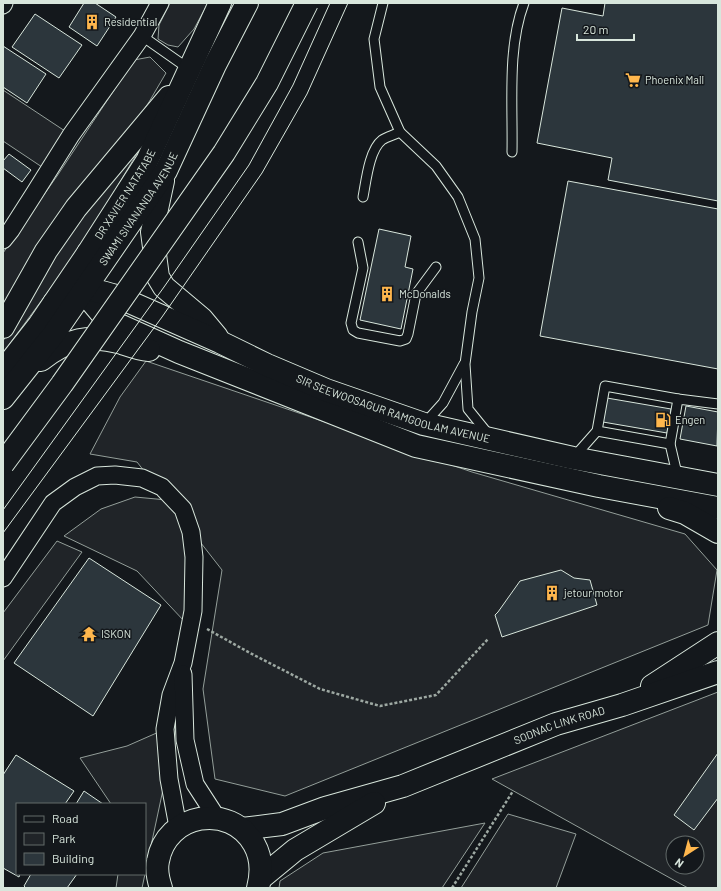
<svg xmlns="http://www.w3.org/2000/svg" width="721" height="891" viewBox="0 0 721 891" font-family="Barlow,sans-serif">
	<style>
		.green { fill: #202428; stroke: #939e99; fill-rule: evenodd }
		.building { fill: #2c363c; stroke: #d8e6dc }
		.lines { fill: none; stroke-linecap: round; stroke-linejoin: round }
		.lane-casing { stroke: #d8e6dc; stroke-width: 11 }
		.street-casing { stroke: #d8e6dc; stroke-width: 19 }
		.secondary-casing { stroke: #d8e6dc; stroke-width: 24 }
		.path { stroke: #9da8a2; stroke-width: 2.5; stroke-dasharray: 3 2; stroke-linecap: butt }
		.lane { stroke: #14181c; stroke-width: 9 }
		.street { stroke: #14181c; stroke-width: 17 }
		.secondary { stroke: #14181c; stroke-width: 22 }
		.tram { stroke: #d8e6dc; stroke-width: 1 }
		.highway-bridge-casing { stroke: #d8e6dc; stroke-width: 24; stroke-linecap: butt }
		.highway-bridge { stroke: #14181c; stroke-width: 22 }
		.labels { text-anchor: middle; stroke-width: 3; stroke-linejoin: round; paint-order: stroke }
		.poi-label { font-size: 11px; fill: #d8e6dc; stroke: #14181c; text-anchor: start }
		.street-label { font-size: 11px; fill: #d8e6dc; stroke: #14181c }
	</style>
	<rect width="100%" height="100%" fill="#14181c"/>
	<g class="green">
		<path d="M170 3H208L194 29 178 47 168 45 158 39 159 25Z"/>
		<path d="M150 57 166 73 149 102 126 137 3 314V253L57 176 134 60Z"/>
		<path d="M3 90 71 135 48 171 3 141Z"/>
		<path d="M164 108 83 244 3 353V341L14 323 31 283Z"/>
		<path d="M146 361 472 472 685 534 717 570 708 625 285 796 215 779 203 689 222 570 172 506 189 539 185 622 137 571 64 536 101 509 135 497 167 500 137 462 90 454 120 397Z"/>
		<path d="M57 541 82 552 3 661V613Z"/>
		<path d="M718 692V888H688L492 779ZM673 843H697V867H673Z"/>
		<path d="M177 724 142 888H116L118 874H145V804H111L80 758 127 746Z"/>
		<path d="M508 814 576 834 556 888H461Z"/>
		<path d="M485 823 442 888H279L280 881 323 853Z"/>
	</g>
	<g class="building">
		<path d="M84 3H95L116 17 97 46 69 27Z"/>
		<path d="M605 3H718V201L608 180 612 158 537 143 562 8 603 16Z"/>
		<path d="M35 14 82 45 59 78 12 47Z"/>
		<path d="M3 46 46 74 27 103 3 87Z"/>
		<path d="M9 154 31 170 22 182 3 168V161Z"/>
		<path d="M568 181 718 209V369L540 336Z"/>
		<path d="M379 229 411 236 405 267 413 269 401 329 360 320Z"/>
		<path d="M607 398 671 409 667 433 603 422Z"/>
		<path d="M686 406 718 412 717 446 680 439Z"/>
		<path d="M89 558 161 605 93 716 14 663Z"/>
		<path d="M561 570 574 578 590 580 597 605 502 637 495 615 498 612 520 581Z"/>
		<path d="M718 753V798L694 830 674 815Z"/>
		<path d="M16 755 74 791 65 804H17V874H20L19 877 3 868V775Z"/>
		<path d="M84 791 103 804H76Z"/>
		<path d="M31 874H77L67 888H26L24 886Z"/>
	</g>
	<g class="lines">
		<defs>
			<g id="lane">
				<path d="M383 3 374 39 380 87 400 132 436 166 458 197 475 239 479 278 472 312 465 364 468 409 489 435"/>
				<path d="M142 36 189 69"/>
				<path d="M512 152C513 105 507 48 524 3"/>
				<path d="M363 197C366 182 369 150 382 140 386 137 394 135 400 132"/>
				<path d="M358 242 363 268 351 323 353 330 358 333 400 341 406 339 408 334 416 294 436 267"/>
				<path d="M425 423 443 403 464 364"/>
				<path d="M597 431 670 444"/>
				<path d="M574 457 597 431 605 386 678 399"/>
				<path d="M678 478 670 444 678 399 718 404"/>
			</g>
			<g id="street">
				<path d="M3 5 4 3"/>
				<path d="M3 240 11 230 34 194 71 135 142 36 160 3"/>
				<path d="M3 578 53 503 75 487 97 476 115 475 142 478 162 487 183 509 191 532 194 557 193 611 183 663 171 695 165 729 169 779 178 827"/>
				<path d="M183 674 185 740 195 784 217 818"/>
			</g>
			<g id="secondary">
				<path d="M163 181 152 232 158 277 164 287 202 319 217 337"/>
				<path d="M88 253 83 268V289L91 301 101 313 117 324 179 352 416 446 599 486 718 508"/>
				<path id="s1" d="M54 303C78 285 88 288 116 296L220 342 267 365 326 390 424 424 573 458 718 485"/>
				<path d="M3 327 46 251 76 208 169 97"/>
				<path d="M41 360C67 339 89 334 122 343 131 346 139 349 149 350"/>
				<path id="s2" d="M3 371 39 325 88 253 147 161 220 3"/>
				<path id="s3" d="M3 398 53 335 166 171 215 65 247 3"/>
				<path d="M669 508 685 513 718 532"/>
				<path d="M652 686 718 643"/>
				<path id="s4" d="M242 829 282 824 325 808 403 786 556 724 622 705 718 672"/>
				<path d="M261 878 295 850 374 803"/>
				<path d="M161 888C158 879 156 870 158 861 166 813 230 802 254 844 262 858 262 873 258 888"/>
			</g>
		</defs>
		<use href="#lane" class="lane-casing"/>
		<use href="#street" class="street-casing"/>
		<use href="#secondary" class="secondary-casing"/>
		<g class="path">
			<path d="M207 629 250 653 320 689 380 706 436 695 488 639"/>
			<path d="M452 888 513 791"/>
		</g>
		<use href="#lane" class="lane"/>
		<use href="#street" class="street"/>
		<use href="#secondary" class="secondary"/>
		<g class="tram">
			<path d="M3 510 164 287 249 165 293 85 330 3"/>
			<path d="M3 533 162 317 262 173 307 94 348 3"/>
		</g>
		<defs>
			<path id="highway-bridge" d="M3 464 62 384 224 153 267 83 307 3"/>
		</defs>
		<use href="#highway-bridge" class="highway-bridge-casing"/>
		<use href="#highway-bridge" class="highway-bridge"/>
	</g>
	<defs>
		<symbol id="building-bare" viewBox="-9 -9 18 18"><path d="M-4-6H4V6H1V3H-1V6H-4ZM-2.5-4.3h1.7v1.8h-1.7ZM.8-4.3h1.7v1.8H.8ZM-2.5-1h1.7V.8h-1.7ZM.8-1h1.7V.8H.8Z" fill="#ffb74d" stroke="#14181c" stroke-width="2.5" paint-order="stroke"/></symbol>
		<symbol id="supermarket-bare" viewBox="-9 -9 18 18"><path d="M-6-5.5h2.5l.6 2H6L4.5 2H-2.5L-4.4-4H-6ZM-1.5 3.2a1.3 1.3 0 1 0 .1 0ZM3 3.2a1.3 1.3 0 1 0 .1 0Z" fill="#ffb74d" stroke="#14181c" stroke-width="2.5" paint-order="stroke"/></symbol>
		<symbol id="fuel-bare" viewBox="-9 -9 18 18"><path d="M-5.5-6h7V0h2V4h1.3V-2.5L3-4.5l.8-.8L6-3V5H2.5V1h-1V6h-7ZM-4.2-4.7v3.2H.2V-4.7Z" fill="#ffb74d" stroke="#14181c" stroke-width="2.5" paint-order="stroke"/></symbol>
		<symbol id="temple-bare" viewBox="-9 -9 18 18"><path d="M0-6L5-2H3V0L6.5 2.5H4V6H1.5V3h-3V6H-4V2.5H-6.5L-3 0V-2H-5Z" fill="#ffb74d" stroke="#14181c" stroke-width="2.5" paint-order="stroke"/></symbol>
	</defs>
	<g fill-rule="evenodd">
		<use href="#building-bare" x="81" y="11" width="22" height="22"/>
		<use href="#supermarket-bare" x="622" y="69" width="22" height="22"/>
		<use href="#building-bare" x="376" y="283" width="22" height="22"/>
		<use href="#fuel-bare" x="652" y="409" width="22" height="22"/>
		<use href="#building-bare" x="541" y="582" width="22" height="22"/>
		<use href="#temple-bare" x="78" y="623" width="22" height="22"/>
	</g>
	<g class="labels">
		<g class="poi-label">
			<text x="104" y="26">Residential</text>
			<text x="645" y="84">Phoenix Mall</text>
			<text x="399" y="298">McDonalds</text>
			<text x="675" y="424">Engen</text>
			<text x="564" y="597">jetour motor</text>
			<text x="101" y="638">ISKON</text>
		</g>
		<g class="street-label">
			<text dy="4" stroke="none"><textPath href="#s2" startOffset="215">DR XAVIER NATATABE</textPath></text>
			<text dy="4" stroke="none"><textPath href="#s3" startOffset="233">SWAMI SIVANANDA AVENUE</textPath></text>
			<text dy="4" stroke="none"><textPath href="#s1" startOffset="366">SIR SEEWOOSAGUR RAMGOOLAM AVENUE</textPath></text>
			<text dy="4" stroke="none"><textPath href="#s4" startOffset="335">SODNAC LINK ROAD</textPath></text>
		</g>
	</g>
	<rect width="721" height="891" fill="none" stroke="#d8e6dc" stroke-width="8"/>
	<rect x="16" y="803" width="130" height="72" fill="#14181c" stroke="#626a69"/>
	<rect x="24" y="816" width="20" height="6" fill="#14181c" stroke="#626a69"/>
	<text x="52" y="823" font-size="12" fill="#d8e6dc">Road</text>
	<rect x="24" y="833" width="20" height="12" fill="#202428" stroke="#626a69"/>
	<text x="52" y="843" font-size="12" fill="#d8e6dc">Park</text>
	<rect x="24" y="853" width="20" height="12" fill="#2c363c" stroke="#626a69"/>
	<text x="52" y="863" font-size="12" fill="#d8e6dc">Building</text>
	<g transform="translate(685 855) rotate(216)"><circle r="19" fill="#14181c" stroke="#626a69"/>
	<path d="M0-3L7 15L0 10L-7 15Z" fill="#ffb74d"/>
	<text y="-6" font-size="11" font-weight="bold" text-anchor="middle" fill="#d8e6dc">N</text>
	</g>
	<path d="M577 34v6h57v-6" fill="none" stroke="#d8e6dc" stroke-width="2"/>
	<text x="583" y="34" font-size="12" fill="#d8e6dc" stroke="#14181c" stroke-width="3" paint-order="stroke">20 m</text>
</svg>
